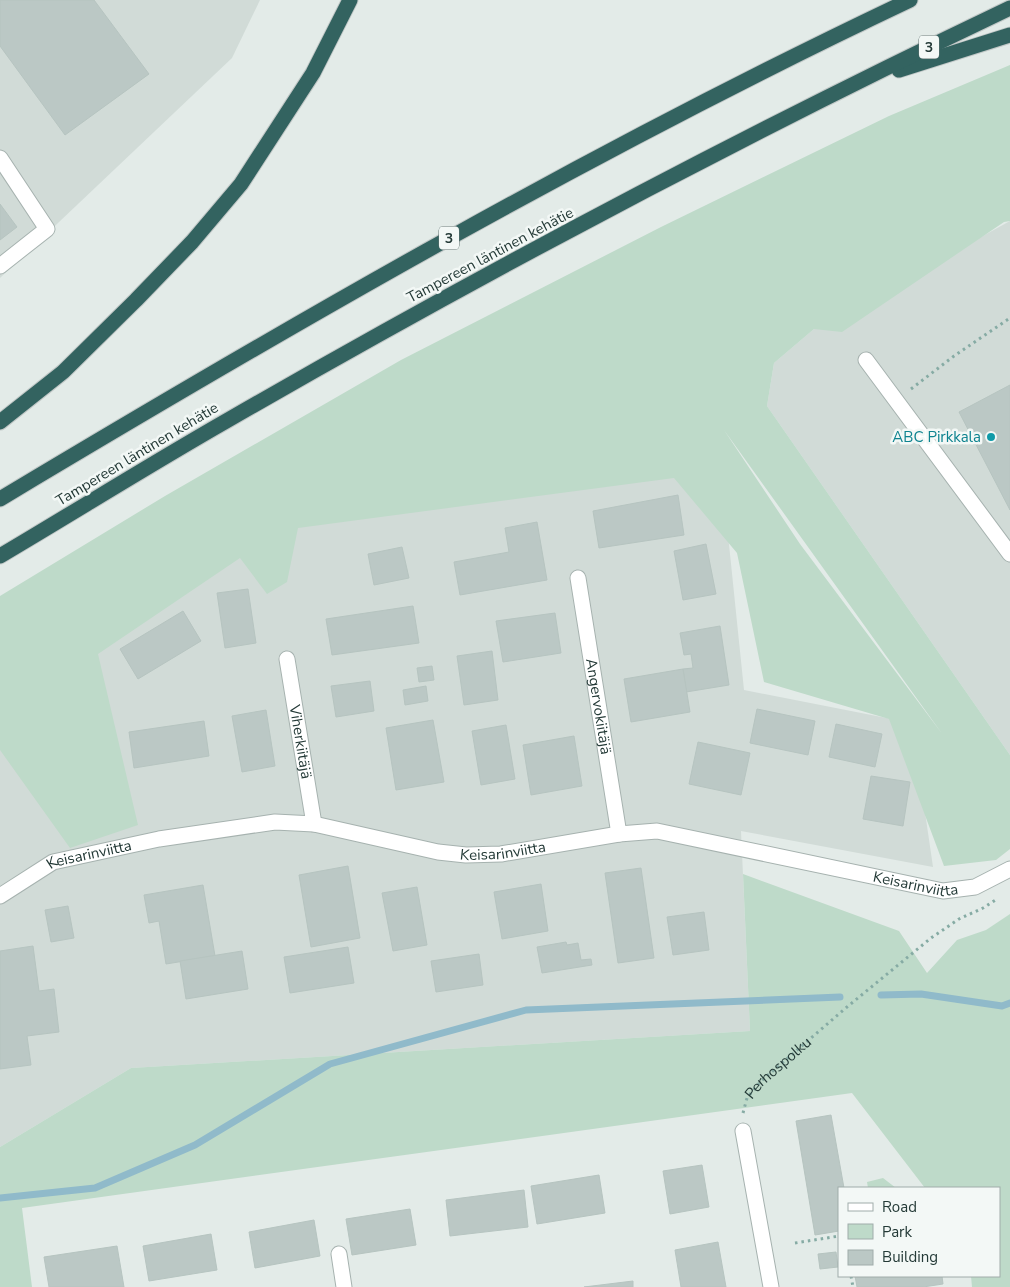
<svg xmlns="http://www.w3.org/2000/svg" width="1010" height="1287" viewBox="0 0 1010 1287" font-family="'Nunito Sans',sans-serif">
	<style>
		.built { fill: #d1dbd7 }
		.green { fill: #bedac9; fill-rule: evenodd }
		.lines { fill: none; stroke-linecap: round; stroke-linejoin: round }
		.stream { stroke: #90baca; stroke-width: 7 }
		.building { fill: #bbc8c5; stroke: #b6c4c0 }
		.minor-casing { stroke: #a6b2af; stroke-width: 17 }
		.highway-casing { stroke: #c2c8c7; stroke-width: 17 }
		.path { stroke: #86aba4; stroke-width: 3; stroke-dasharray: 2.5 4; stroke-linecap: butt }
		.minor { stroke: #fff; stroke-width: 15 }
		.highway { stroke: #336360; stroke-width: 15 }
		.culture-dot { fill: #0f9aa8; stroke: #f3f8f6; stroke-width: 2 }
		.labels { text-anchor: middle; stroke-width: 5; stroke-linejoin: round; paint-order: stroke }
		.shield { fill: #f3f8f6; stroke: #627370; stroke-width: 1 }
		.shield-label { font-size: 14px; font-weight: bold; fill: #243a37 }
		.street-label { font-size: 15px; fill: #243a37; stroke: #f3f8f6 }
		.culture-label { font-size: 15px; fill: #0d838f; stroke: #f3f8f6; text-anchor: end }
	</style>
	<rect width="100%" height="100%" fill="#e3ebe8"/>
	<g class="built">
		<path d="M0 0H260L232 58 0 278Z"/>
		<path d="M1010 221V755L767 406 774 363 814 329Z"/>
		<path d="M720 457 744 690 912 723 933 867 741 831 750 1031 131 1068 0 1147V674L286 519Z"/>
	</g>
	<g class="green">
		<path d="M1010 65V221L1004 222 842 332 814 329 774 363 767 406 1010 755V849L996 860 944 866 889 719 764 682 737 553 674 478 298 528 287 582 267 594 240 558 98 654 138 825 70 848 0 750V596L165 496 401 360 661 227 889 116ZM724 430 943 735 800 544Z"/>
		<path d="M743 874 899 931 927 973 957 940 986 930 1010 914V1287H972L971 1276H999V1188H925L852 1093 22 1208 32 1287H0V1147L131 1068 750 1031Z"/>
		<path d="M883 1178 896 1188H868L867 1182Z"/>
	</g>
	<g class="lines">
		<g class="stream">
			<path d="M881 995 921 994 1002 1006 1010 1003"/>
			<path d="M0 1198 95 1188 195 1145 330 1064 526 1010 840 997"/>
		</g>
	</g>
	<g class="building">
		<path d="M0 0H94L149 74 65 135 0 46Z"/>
		<path d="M0 204 17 227 0 240Z"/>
		<path d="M1010 385V510L959 412Z"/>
		<path d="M678 495 684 535 599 548 593 511Z"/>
		<path d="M537 522 547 580 460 595 454 562 509 552 505 528Z"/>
		<path d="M706 544 716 594 683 600 674 551Z"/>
		<path d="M402 547 409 578 374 585 368 554Z"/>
		<path d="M248 589 256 643 225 648 217 593Z"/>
		<path d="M413 606 419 643 332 655 326 619Z"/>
		<path d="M183 611 201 641 138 679 120 649Z"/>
		<path d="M555 613 561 653 503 662 496 621Z"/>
		<path d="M720 626 729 685 686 692 683 669 693 668 691 654 684 655 680 633Z"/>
		<path d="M492 651 498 700 464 705 457 656Z"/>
		<path d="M432 666 434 680 419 682 417 668Z"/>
		<path d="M683 669 690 712 631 722 624 679Z"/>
		<path d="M370 681 374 711 336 717 331 686Z"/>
		<path d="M426 686 428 701 405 705 403 690Z"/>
		<path d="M757 709 815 721 808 755 750 743Z"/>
		<path d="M266 710 275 766 242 772 232 716Z"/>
		<path d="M433 720 444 782 396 790 386 728Z"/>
		<path d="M204 721 209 756 134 768 129 732Z"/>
		<path d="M836 724 882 734 875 767 829 757Z"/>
		<path d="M506 725 515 779 481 785 472 731Z"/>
		<path d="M574 736 582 786 531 795 523 745Z"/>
		<path d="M698 742 750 753 741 795 689 784Z"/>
		<path d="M871 776 910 782 903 826 863 819Z"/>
		<path d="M348 866 360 938 311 947 299 875Z"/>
		<path d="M641 868 654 958 618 963 605 873Z"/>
		<path d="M541 884 548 931 502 939 494 892Z"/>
		<path d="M203 885 215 956 166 964 159 921 149 923 144 895Z"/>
		<path d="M417 887 427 945 393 951 382 893Z"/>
		<path d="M68 906 74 938 51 942 45 910Z"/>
		<path d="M704 912 709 950 673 955 667 917Z"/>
		<path d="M566 942 567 945 578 943 581 960 591 959 592 965 542 973 537 947Z"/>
		<path d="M33 946 39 991 54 989 59 1032 27 1036 31 1065 0 1069V951Z"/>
		<path d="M348 947 354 983 290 993 284 957Z"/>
		<path d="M242 951 248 989 186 999 180 961Z"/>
		<path d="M479 954 483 985 436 992 431 961Z"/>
		<path d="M831 1115 844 1188H839V1231L815 1235 796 1121Z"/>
		<path d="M702 1165 709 1207 670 1214 663 1171Z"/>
		<path d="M599 1175 605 1213 537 1224 531 1186Z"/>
		<path d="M524 1190 528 1227 450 1236 446 1200Z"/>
		<path d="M410 1209 416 1245 352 1255 346 1219Z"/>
		<path d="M314 1220 320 1256 255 1268 249 1232Z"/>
		<path d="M211 1234 217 1270 149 1281 143 1246Z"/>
		<path d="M718 1242 726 1287H681L675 1250Z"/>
		<path d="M117 1246 124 1287H49L44 1257Z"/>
		<path d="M836 1252 838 1267 820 1269 818 1254Z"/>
		<path d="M855 1276H942L943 1284 923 1287H857Z"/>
		<path d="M633 1281V1287H584Z"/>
	</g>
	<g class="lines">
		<defs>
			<g id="minor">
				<path d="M0 158 47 229 0 266"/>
				<path d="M866 360 1010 554"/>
				<path id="s2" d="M578 578 619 834"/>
				<path id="s3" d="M287 659 314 824"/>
				<path id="s4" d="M0 896 53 862 159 839 275 822 314 824 438 852 466 855 501 854 619 834 657 831 943 891 975 887 1010 869"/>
				<path d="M743 1131 771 1287"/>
				<path d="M339 1254 344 1287"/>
			</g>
			<g id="highway">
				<path d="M899 70 1010 35"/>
				<path d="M0 422 63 372 136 300 192 242 241 184 313 73 350 0"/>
				<path d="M0 499C297 321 597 148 910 0"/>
				<path d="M0 556C76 511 151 464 228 420 483 273 744 135 1010 8"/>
			</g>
		</defs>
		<use href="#minor" class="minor-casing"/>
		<use href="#highway" class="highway-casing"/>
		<g class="path">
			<path d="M911 389 954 356 1010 318"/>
			<path id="s1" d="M743 1113 747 1098 760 1082 847 1007 931 938 959 919 983 908 997 899"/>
			<path d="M795 1243 839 1236"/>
			<path d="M851 1276 853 1287"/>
		</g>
		<use href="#minor" class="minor"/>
		<use href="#highway" class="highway"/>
	</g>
	<circle class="culture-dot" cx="991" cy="437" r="5"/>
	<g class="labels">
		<g class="shield">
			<rect x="919" y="35.5" width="20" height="23" rx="4"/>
			<rect x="439" y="226.5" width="20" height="23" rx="4"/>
		</g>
		<g class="shield-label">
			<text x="929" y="52">3</text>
			<text x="449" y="243">3</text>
		</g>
		<g class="street-label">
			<text transform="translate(490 255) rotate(-28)" y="5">Tampereen läntinen kehätie</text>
			<text transform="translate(137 454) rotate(-31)" y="5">Tampereen läntinen kehätie</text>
			<text dy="5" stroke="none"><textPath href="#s2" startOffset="130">Angervokiitäjä</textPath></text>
			<text dy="5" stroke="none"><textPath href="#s3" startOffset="84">Viherkiitäjä</textPath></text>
			<text dy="5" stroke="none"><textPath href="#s4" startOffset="520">Keisarinviitta</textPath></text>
			<text dy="5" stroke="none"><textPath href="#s4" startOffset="100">Keisarinviitta</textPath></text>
			<text dy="5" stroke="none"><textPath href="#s4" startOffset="940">Keisarinviitta</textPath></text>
			<text dy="5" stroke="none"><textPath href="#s1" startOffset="59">Perhospolku</textPath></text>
		</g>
		<g class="culture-label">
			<text x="981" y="442">ABC Pirkkala</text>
		</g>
	</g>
	<rect x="838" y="1187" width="162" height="90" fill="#f3f8f6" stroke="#a0acaa"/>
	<rect x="848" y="1203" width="25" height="8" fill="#ffffff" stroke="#a0acaa"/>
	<text x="882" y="1212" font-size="15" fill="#243a37">Road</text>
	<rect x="848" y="1224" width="25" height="15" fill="#bedac9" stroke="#a0acaa"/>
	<text x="882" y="1237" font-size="15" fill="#243a37">Park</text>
	<rect x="848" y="1250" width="25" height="15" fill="#bbc8c5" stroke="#a0acaa"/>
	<text x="882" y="1262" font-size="15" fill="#243a37">Building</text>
</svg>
